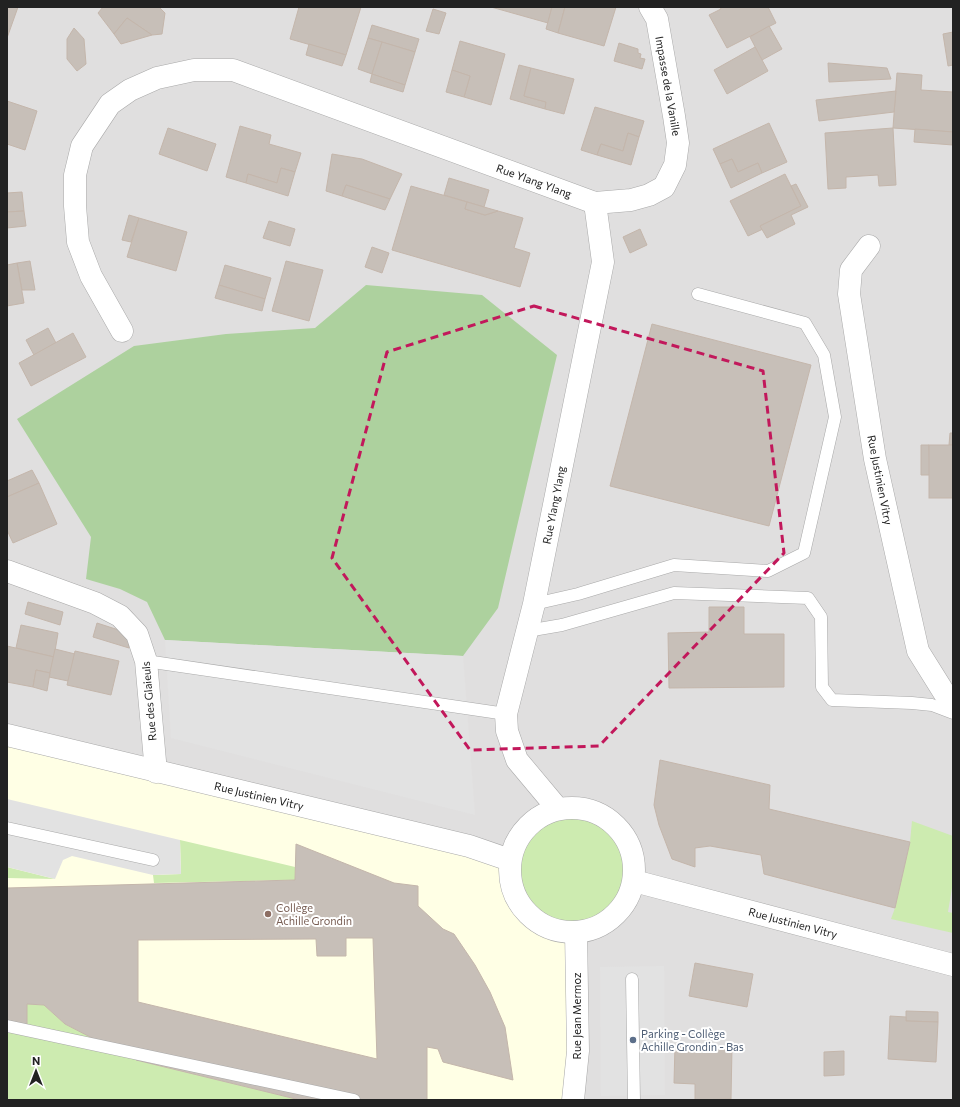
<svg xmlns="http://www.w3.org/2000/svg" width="960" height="1107" viewBox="0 0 960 1107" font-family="Commissioner,sans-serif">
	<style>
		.residential { fill: #e0dfdf }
		.education { fill: #ffffe5 }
		.grass { fill: #cdebb0 }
		.forest { fill: #add19e }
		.parking { fill: #e2e2e2 }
		.building { fill: #c7bfb8; stroke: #c4b6ab; fill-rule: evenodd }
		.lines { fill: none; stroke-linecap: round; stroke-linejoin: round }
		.service-casing { stroke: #a9a9a9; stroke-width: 13 }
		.minor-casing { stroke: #a9a9a9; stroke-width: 23 }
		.service { stroke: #fff; stroke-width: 12 }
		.minor { stroke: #fff; stroke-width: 22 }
		.marked { fill: none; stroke: #c2185b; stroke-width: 3; stroke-dasharray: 8 5; stroke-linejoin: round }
		.education-dot { fill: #8d6e63; stroke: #fff; stroke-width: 1.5 }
		.service-dot { fill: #5c6f8a; stroke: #fff; stroke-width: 1.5 }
		.labels { text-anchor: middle; stroke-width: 4; stroke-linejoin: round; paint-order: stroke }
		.street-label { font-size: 11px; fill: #222; stroke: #fff }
		.education-label { font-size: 11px; fill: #785e54; stroke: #fff; text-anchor: start }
		.service-label { font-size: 11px; fill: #4e5e75; stroke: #fff; text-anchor: start }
	</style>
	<rect width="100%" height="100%" fill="#f2efe9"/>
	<rect class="residential" x="7" y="7" width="946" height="1093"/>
	<path class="education" d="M7 734 510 860 537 921 555 930 576 932 573 1100H300L136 1060 139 1053 98 1041 65 1024 27 1025 7 1020Z"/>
	<g class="grass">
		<circle cx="572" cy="870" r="62"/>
		<path d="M912 821 953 836V882L948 912 953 913V933L891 919 895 908 910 842Z"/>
		<path d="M180 840 295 867V880L154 883 153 875 181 874Z"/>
		<path d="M7 867 55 879 7 878Z"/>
		<path d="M27 1004 44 1005 65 1024 98 1041 139 1053 136 1060 300 1100H7V1020L26 1025Z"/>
	</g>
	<path class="forest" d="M366 285 482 295 557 355 498 608 463 656 165 640 147 602 120 589 86 579 91 537 17 419 134 346 226 334 315 328Z"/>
	<g class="parking">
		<path d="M165 640 463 656 475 815 171 738Z"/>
		<path d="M7 799 180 840 181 874 153 875 72 856 63 860 55 879 7 867Z"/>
		<path d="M664 966 665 1095 601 1096 600 967Z"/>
	</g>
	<g class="building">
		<path d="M7 7H18L7 38Z"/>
		<path d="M103 7H159L165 13 162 34 152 35 127 18 114 34 98 13Z"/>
		<path d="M299 7H361L346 55 290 39Z"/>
		<path d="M491 7H552L548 23Z"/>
		<path d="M552 7H565L558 33 546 29Z"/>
		<path d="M565 7H616L604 46 558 33Z"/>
		<path d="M720 7H768L776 23 727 48 709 15 721 9Z"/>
		<path d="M433 9 446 13 439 34 426 31Z"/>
		<path d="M127 18 152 35 121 44 114 34Z"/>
		<path d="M372 25 419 39 415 52 368 38Z"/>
		<path d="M769 26 782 49 762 60 750 37Z"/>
		<path d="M74 28 84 39 86 64 77 71 67 59V39Z"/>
		<path d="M953 32V65L948 66 943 34Z"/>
		<path d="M368 38 382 42 372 74 358 69Z"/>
		<path d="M460 41 505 54 491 105 464 97 470 76 452 70Z"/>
		<path d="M382 42 415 52 405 85 372 74Z"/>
		<path d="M619 43 638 49V53L641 54 640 58 645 59 642 69 614 61Z"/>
		<path d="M309 44 346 55 342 66 306 55Z"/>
		<path d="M755 47 768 71 727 94 714 70Z"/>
		<path d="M828 63 887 68 891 79 829 82Z"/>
		<path d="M519 65 531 68 524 96 546 102 545 109 510 99Z"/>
		<path d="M531 68 574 79 564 114 545 109 546 102 524 96Z"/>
		<path d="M452 70 470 76 464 97 446 92Z"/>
		<path d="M897 73 922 75 921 90 953 92V132L893 128Z"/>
		<path d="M372 74 405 85 403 92 370 82Z"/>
		<path d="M896 91 894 112 819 121 816 100Z"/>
		<path d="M7 101 37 111 25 150 7 144Z"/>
		<path d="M595 107 644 121 639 137 628 133 623 151 601 144 597 155 581 150Z"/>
		<path d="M769 123 787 162 762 173 758 163 738 172 732 159 720 164 713 149Z"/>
		<path d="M240 126 271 135 269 144 301 153 295 172 281 168 277 183 248 174 246 183 226 177Z"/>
		<path d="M168 128 216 144 207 171 159 154Z"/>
		<path d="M893 128 896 185 879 186 878 175 846 177V188L828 189 825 133Z"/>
		<path d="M915 129 953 132V145L914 142Z"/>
		<path d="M628 133 639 137 631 165 597 155 601 144 623 151Z"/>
		<path d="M332 154 362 159 402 174 390 199 346 185 342 196 326 191Z"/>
		<path d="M732 159 738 172 758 163 762 173 731 188 720 164Z"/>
		<path d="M281 168 295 172 288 196 246 183 248 174 277 183Z"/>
		<path d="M785 174 801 206 760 226 763 229 748 236 730 201Z"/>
		<path d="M449 178 489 190 484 207 444 195Z"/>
		<path d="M796 184 808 207 791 215 795 224 767 238 760 226 801 206 791 186Z"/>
		<path d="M346 185 390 199 385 210 342 196Z"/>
		<path d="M411 186 467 202 465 209 485 215 498 211 523 218 514 248 530 253 520 287 392 250Z"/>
		<path d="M22 192 24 211 7 212V193Z"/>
		<path d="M467 202 484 207 498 211 485 215 465 209Z"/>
		<path d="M24 211 26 226 7 228V212Z"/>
		<path d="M129 215 139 218 131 242 122 240Z"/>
		<path d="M139 218 187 232 176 271 127 257Z"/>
		<path d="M269 221 295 229 290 246 263 238Z"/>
		<path d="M640 229 647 245 630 253 623 237Z"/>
		<path d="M372 247 389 253 382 273 365 267Z"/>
		<path d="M30 261 35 290H22L17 263Z"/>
		<path d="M286 261 323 270 309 321 272 311Z"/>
		<path d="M17 263 24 303 7 306V265Z"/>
		<path d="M225 265 271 278 265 299 219 285Z"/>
		<path d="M219 285 265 299 262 311 215 298Z"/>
		<path d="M652 324 811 365 769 526 610 486Z"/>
		<path d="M48 328 56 343 34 355 26 340Z"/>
		<path d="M73 333 86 357 31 386 19 363Z"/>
		<path d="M950 433H953V445H949Z"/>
		<path d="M921 445H929L930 475H921Z"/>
		<rect x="929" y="445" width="24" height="53"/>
		<path d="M32 470 39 483 7 497V481Z"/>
		<path d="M39 483 57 524 13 543 7 530V497Z"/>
		<path d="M28 602 63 612 60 625 25 614Z"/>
		<path d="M709 607H744V634H784V687L669 688 668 633 709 632Z"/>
		<path d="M97 623 128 633 129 648 93 637Z"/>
		<path d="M21 625 58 633 54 657 16 648Z"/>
		<path d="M7 646 54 657 50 673 36 670 33 687 7 682Z"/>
		<path d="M55 649 75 654 68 681 49 677Z"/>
		<path d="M75 651 119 661 111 695 67 685Z"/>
		<path d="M36 670 50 673 47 691 33 687Z"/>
		<path d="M660 760 770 785 769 809 910 842 895 908 764 874 761 855 710 846 695 848V867L672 859 659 825 654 805Z"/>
		<path d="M296 844 394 883 418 886V906L443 929 454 934 475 965 490 992 505 1027 513 1080 443 1062 438 1049 427 1047V1100H300L136 1060 139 1053 98 1041 65 1024 44 1005 27 1004V1025L7 1020V888L295 880ZM346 938H373L377 1059 138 1002V940L316 939 317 956H346Z"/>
		<path d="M695 963 753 974 747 1007 689 996Z"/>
		<path d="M906 1011 938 1012V1022L906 1021Z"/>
		<path d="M890 1016 906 1017V1021L938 1022 936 1062 888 1059Z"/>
		<path d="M675 1045 732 1047 731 1099 695 1100V1084L674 1083Z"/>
		<path d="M844 1051V1075L824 1076V1052Z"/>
	</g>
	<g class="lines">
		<defs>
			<g id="service">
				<path d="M534 604 578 594 674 565 768 571 804 553 835 417 824 355 805 323 698 294"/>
				<path d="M527 631 562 625 674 593 808 598 821 617 822 687 832 700 912 703 932 705 953 713"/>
				<path d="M146 661 506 714"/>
				<path d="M7 828 153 860"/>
				<path d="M632 979 634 1100"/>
				<path d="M7 1026 354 1100"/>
			</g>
			<g id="minor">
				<path d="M869 246 851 270 849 294 875 459 918 651 953 707"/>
				<path d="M122 331 91 276 78 242 75 206V175L82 146 110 104 130 90 157 78 194 70H233L595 203 631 200 649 195 664 187 675 165 678 143 674 116 657 19 650 7"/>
				<path d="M7 571 95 603 120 616 137 634 146 661 156 772"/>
				<path d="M7 735 469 846 510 860"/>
				<circle cx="572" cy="870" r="62"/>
				<path d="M558 809 517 760 507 731 506 714 534 604 603 262 595 203"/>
				<path d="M634 881 953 965"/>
				<path d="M573 1100 578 1051 576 932"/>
			</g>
		</defs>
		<use href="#service" class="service-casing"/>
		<use href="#minor" class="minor-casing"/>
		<use href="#service" class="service"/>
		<use href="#minor" class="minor"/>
	</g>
	<path class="marked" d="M534 306 763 371 784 553 599 746 470 750 332 558 387 352Z"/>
	<circle class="education-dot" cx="268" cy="914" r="4"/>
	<circle class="service-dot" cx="633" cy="1040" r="4"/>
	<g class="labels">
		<g class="street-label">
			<text transform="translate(668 86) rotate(80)" y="4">Impasse de la Vanille</text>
			<text transform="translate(534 181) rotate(20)" y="4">Rue Ylang Ylang</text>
			<text transform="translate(880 480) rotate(79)" y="4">Rue Justinien Vitry</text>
			<text transform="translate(554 505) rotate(-79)" y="4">Rue Ylang Ylang</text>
			<text transform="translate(149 701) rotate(-95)" y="4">Rue des Glaieuls</text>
			<text transform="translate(259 796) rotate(13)" y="4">Rue Justinien Vitry</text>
			<text transform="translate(793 923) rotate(15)" y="4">Rue Justinien Vitry</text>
			<text transform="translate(577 1016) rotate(-90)" y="4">Rue Jean Mermoz</text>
		</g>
		<g class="education-label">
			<text x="276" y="912">Collège<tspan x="276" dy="13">Achille Grondin</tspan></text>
		</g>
		<g class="service-label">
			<text x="641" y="1038">Parking - Collège<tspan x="641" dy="13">Achille Grondin - Bas</tspan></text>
		</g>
	</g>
	<rect width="960" height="1107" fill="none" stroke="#222222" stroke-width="16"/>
	<g transform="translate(36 1071)" stroke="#ffffff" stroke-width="3" paint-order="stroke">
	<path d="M0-3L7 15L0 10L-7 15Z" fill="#222222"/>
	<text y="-6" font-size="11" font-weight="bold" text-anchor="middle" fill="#222222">N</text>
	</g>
</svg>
